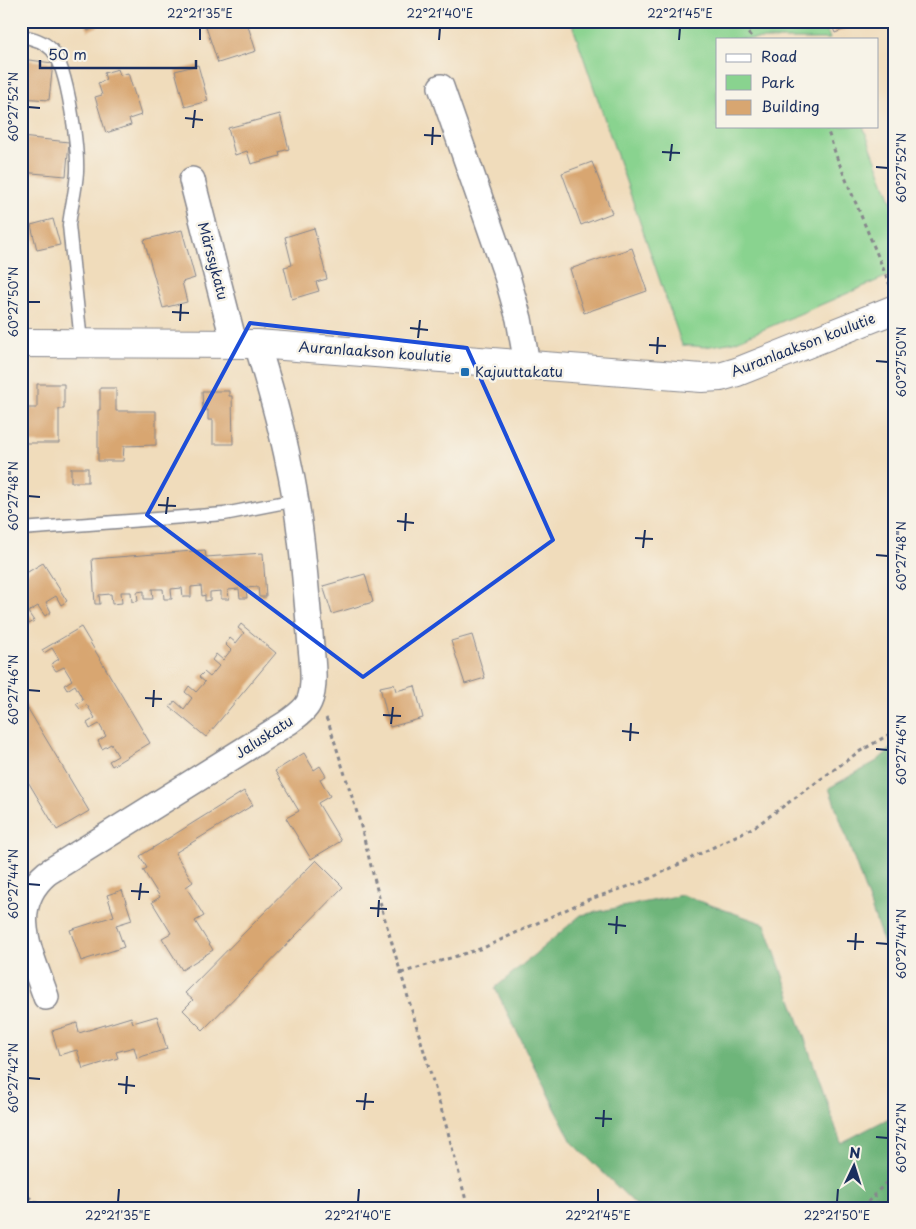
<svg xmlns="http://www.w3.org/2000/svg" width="916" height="1229" viewBox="0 0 916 1229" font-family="'Playpen Sans',sans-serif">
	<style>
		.green { fill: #89d38f; stroke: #528176 }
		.forest { fill: #6eb57a; stroke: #44726c }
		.building { fill: #d8a671 }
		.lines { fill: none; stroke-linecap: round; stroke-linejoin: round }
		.lane-casing { stroke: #86868c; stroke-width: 15 }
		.street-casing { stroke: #86868c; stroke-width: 28 }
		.secondary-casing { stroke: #86868c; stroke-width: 30 }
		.path { stroke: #86868c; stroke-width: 3; stroke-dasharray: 4 4; stroke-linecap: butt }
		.lane { stroke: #fff; stroke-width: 12 }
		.street { stroke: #fff; stroke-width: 25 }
		.secondary { stroke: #fff; stroke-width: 28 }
		.marked { fill: none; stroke: #1d4ed8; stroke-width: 4; stroke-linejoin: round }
		.ticks { fill: none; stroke: #1b2f5e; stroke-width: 2 }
		.poi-dot { fill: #1f6fb2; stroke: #f7f3e8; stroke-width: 2 }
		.labels { text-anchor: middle; stroke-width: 5; stroke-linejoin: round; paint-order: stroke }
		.street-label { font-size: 14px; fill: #1b2f5e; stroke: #f7f3e8 }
		.poi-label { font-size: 14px; fill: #1b2f5e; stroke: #f7f3e8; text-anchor: start }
		.neatline { fill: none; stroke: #1b2f5e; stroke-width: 2 }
		.ticks-label { font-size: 12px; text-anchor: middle; fill: #1b2f5e }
	</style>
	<rect width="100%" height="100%" fill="#f7f3e8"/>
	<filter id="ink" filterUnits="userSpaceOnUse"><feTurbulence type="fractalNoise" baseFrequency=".02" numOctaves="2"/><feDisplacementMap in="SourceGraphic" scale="10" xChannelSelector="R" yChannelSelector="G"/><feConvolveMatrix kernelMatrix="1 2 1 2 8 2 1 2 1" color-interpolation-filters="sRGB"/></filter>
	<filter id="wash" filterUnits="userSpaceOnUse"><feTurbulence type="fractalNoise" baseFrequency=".0096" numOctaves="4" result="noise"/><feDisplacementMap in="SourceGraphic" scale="20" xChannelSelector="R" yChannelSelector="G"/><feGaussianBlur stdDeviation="1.12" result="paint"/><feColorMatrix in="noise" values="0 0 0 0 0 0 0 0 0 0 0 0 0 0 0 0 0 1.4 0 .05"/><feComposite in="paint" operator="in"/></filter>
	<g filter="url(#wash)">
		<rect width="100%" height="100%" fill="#f0dcbb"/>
		<path class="green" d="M571 21H823L830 39H717V126H863L895 211V273L734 342 705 347 682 345Z"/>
		<g class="forest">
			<path d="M895 745V975L829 788 877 761Z"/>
			<path d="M682 895 765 924 841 1143 893 1116 890 1075 895 1066V1208H639L572 1142 495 988 581 915Z"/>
		</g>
		<g id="blocks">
			<g class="building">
				<path d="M84 21H109L88 31Z"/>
				<path d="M204 21H252L247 23 256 51 218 63Z"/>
				<path d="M830 21H865L835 33Z"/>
				<path d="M886 21H895V43Z"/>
				<path d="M21 59 53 63 49 100 21 98Z"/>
				<path d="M198 65 208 101 185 107 175 71Z"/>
				<path d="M118 69 120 75 128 73 141 115 129 119 131 125 106 133 95 97 102 95 98 83 106 80 104 73Z"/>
				<path d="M280 114 289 149 279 152 280 156 251 164 247 151 235 155 228 128Z"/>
				<path d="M21 137 69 142 66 176 21 172Z"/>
				<path d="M592 162 612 213 581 225 562 173Z"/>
				<path d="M53 219 60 245 37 250 31 225Z"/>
				<path d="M314 228 327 279 316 282 319 291 292 299 284 267 292 265 285 237Z"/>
				<path d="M182 230 195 278 182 282 187 302 163 308 144 240Z"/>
				<path d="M632 248 647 291 584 313 570 269Z"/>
				<path d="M37 384H64V409H59V443H21V408H37Z"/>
				<path d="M100 388H116V411H156V445L124 446 123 461H98V410H100Z"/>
				<path d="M202 391H229V396H232L233 444H213V420H208V410H203Z"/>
				<rect x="71" y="468" width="17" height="14"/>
				<path d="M205 550 206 557 263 553 266 597H259L258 587 246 588 247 598H240L239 589 228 590 229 599H221V591L210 592V600L205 601V595L202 596 201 586 191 587V597H183L182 588 171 589 172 599H164L163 589H152L153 599H144V591L137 592 138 601 132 602 131 592H121L122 603 112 604 111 594 99 595 100 604H95L92 559Z"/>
				<path d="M43 563 67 601 61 605 56 596 46 602 51 612 45 616 38 606 28 612 34 621 29 624 23 616 21 617V576Z"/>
				<path d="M365 574 373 602 332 614 323 586Z"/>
				<path d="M241 624 276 653 206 737 170 707 175 701 184 709 192 698 185 692 189 686 196 692 205 682 199 677 204 672 210 677 219 666 212 660 216 654 223 660 231 650 225 644 230 638 236 643 244 633 238 628Z"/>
				<path d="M81 627 150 743 112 766 109 761 118 756 111 744 102 749 98 741 106 736 99 724 90 729 87 723 95 718 87 705 80 709 76 704 83 700 75 685 67 690 64 685 72 680 64 667 56 671 51 664 59 659 52 648 44 653 42 650Z"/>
				<path d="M472 635 485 678 465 684 451 641Z"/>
				<path d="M394 684 396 691 415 686 423 718 390 727 380 687Z"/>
				<path d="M21 697 89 811 57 830 21 770Z"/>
				<path d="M304 753 314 770 320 766 326 776 320 779 330 796 318 803 341 841 311 859 286 818 299 811 275 771Z"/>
				<path d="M244 791 253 805 175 853 193 882 186 887 204 916 195 921 213 950 182 970 162 938 171 933 152 902 160 897 143 870 147 868 140 856Z"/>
				<path d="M316 860 343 887 203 1030 183 1010 193 1000 185 993Z"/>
				<path d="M122 890 132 920 116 925 124 947 81 961 70 930 114 916 107 895Z"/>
				<path d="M157 1016 167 1049 137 1058 134 1047 116 1052 118 1058 83 1069 77 1050 59 1055 52 1031 77 1023 79 1033 131 1017 133 1023Z"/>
			</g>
		</g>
	</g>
	<g filter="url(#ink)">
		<use href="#blocks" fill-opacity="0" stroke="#86868c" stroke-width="1"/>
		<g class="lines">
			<defs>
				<g id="lane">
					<path d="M21 36C33 38 44 41 52 50 68 68 78 147 77 172 76 190 71 207 69 225L81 342"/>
					<path d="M21 529 224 514 296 500"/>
				</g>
				<g id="street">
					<path d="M441 87 507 276 519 319 527 364"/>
					<path d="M192 180 234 343"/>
					<path d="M46 997C32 955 5 908 47 873L287 723C295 717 305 711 309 702 317 685 311 653 310 634 305 578 301 520 289 465 281 424 269 384 257 344"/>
				</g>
				<path id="secondary" d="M21 343 257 344 702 378 720 377 737 372 895 309"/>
			</defs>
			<use href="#lane" class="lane-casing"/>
			<use href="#street" class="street-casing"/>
			<use href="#secondary" class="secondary-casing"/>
			<g class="path">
				<path d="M738 21 753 39"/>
				<path d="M826 126 837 158 890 285"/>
				<path d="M326 718 329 724 359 819 383 913 448 1132 468 1208"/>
				<path d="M401 973 483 948 587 900 645 881 756 826 857 753 895 731"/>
				<path d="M21 1192 45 1208"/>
				<path d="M874 1194 881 1208"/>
				<path d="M862 1208 895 1173"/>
			</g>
			<use href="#lane" class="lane"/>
			<use href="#street" class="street"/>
			<use href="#secondary" class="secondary"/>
		</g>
	</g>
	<path class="marked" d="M250 323 467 348 553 540 363 677 147 515Z"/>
	<path class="ticks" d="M200 40V28M439 40 440 28M679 40 680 28M28 107 40 108M185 118 203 120M193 128 195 110M424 135 441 136M432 145 433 127M662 152 680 153M670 161 672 144M876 167 888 168M28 302H40M172 312 189 313M180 321 181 304M410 328 428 330M418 338 420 320M649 345 666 346M657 354 658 337M876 361 888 362M28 496 40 497M158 505 176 506M166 514 168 497M397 521 414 523M405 531 406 513M635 538 653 539M643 548 645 530M876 555 888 556M28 690 40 691M145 698 162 699M153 707 154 690M383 715 401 716M391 724 393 707M622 731 639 733M630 741 631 723M876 749 888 750M28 884 40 885M131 891 149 892M139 900 141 883M370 908 387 909M378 917 379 900M608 924 626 926M616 934 617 916M847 941 864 942M876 943 888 944M855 950 856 933M28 1078 40 1079M118 1084 135 1086M126 1094 127 1076M356 1101 374 1102M364 1110 366 1093M595 1118 612 1119M603 1127 604 1110M876 1137 888 1138M118 1202 119 1189M358 1202 359 1189M598 1202V1189M837 1202 838 1189"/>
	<rect class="poi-dot" x="460" y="367" width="10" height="10" rx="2.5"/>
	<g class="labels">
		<g class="street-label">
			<text transform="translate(213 261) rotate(75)" y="5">Märssykatu</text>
			<text transform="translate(803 345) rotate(-21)" y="5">Auranlaakson koulutie</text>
			<text transform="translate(375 352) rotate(4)" y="5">Auranlaakson koulutie</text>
			<text transform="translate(264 737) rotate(-33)" y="5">Jaluskatu</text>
		</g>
		<g class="poi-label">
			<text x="475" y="377">Kajuuttakatu</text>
		</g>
	</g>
	<rect width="916" height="1229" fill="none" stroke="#f7f3e8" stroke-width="55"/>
	<rect x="716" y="38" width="162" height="90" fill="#f7f3e8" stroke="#9fa5b1"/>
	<rect x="726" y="54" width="25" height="8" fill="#ffffff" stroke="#9fa5b1"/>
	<text x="761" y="62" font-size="15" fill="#1b2f5e">Road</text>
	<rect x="726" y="75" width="25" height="15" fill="#89d38f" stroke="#9fa5b1"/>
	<text x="761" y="88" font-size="15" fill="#1b2f5e">Park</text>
	<rect x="726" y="100" width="25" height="15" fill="#d8a671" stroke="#9fa5b1"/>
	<text x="761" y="112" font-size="15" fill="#1b2f5e">Building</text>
	<g transform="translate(854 1166) rotate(4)" stroke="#f7f3e8" stroke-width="4" paint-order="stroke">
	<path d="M0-4L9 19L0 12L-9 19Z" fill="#1b2f5e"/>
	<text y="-8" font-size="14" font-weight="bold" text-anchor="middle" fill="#1b2f5e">N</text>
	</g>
	<path d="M40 60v8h156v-8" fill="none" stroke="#1b2f5e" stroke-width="2.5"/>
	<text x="48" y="60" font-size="15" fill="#1b2f5e" stroke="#f7f3e8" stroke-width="4" paint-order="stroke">50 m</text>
	<rect x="28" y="28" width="860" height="1174" class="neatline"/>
	<g class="ticks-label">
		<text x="200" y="18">22°21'35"E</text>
		<text x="440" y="18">22°21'40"E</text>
		<text x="680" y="18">22°21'45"E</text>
		<text transform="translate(14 107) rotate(-90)" y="4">60°27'52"N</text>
		<text transform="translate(902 168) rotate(-90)" y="4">60°27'52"N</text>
		<text transform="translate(14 302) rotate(-90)" y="4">60°27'50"N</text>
		<text transform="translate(902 362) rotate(-90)" y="4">60°27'50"N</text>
		<text transform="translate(14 496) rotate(-90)" y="4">60°27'48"N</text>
		<text transform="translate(902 556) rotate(-90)" y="4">60°27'48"N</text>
		<text transform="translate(14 690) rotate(-90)" y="4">60°27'46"N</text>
		<text transform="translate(902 750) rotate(-90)" y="4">60°27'46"N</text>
		<text transform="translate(14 884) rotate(-90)" y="4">60°27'44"N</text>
		<text transform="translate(902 944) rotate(-90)" y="4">60°27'44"N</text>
		<text transform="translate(14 1078) rotate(-90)" y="4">60°27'42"N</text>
		<text transform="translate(902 1138) rotate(-90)" y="4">60°27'42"N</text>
		<text x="118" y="1220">22°21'35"E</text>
		<text x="358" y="1220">22°21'40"E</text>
		<text x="598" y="1220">22°21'45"E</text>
		<text x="837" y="1220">22°21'50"E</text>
	</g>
</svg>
